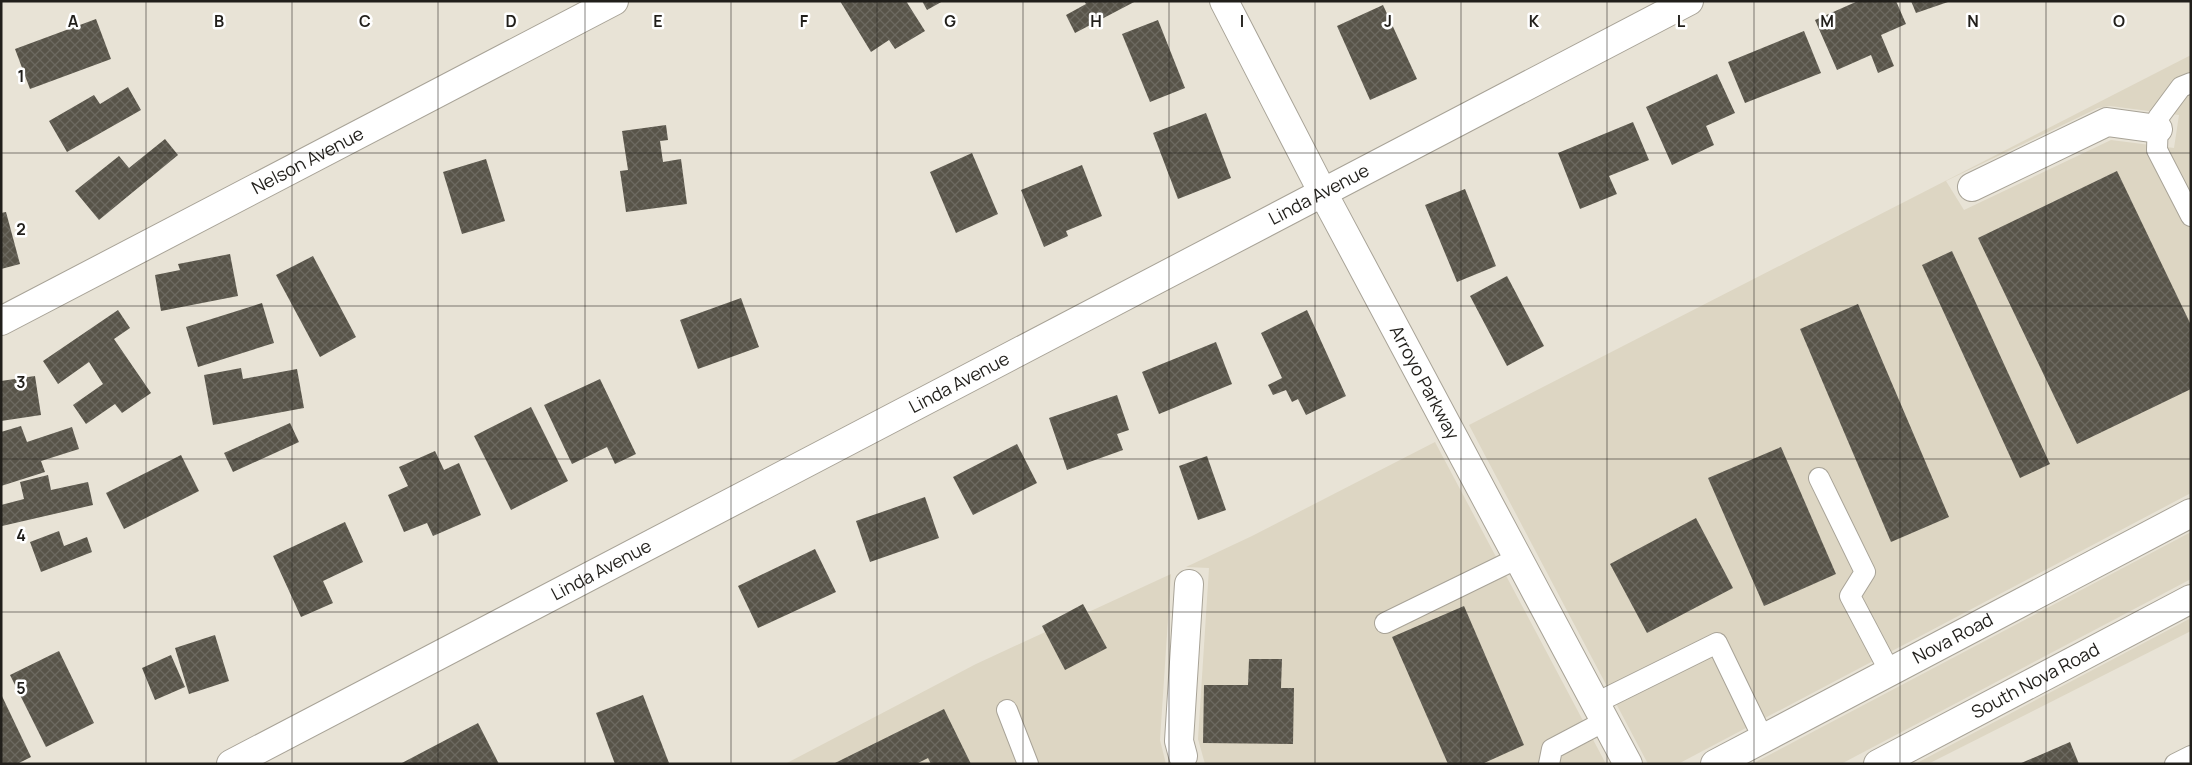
<svg xmlns="http://www.w3.org/2000/svg" width="2192" height="765" viewBox="0 0 2192 765" font-family="Manrope,sans-serif">
	<style>
		.built { fill: #ddd6c3; fill-rule: evenodd }
		.building { fill: url(#building-cross-hatch) }
		.lines { fill: none; stroke-linecap: round; stroke-linejoin: round }
		.service-casing { stroke: #a8a397; stroke-width: 22 }
		.minor-casing { stroke: #a8a397; stroke-width: 30 }
		.primary-casing { stroke: #a8a397; stroke-width: 30 }
		.service { stroke: #fff; stroke-width: 20 }
		.minor { stroke: #fff; stroke-width: 28 }
		.primary { stroke: #fff; stroke-width: 28 }
		.grid { fill: none; stroke: #211f1b; stroke-width: 1; stroke-opacity: 0.55 }
		.labels { text-anchor: middle; stroke-width: 5; stroke-linejoin: round; paint-order: stroke }
		.street-label { font-size: 18px; fill: #211f1b; stroke: #fff }
		.grid-label { font-size: 16px; text-anchor: middle; font-weight: bold; fill: #211f1b; stroke: #fff; stroke-width: 5; stroke-linejoin: round; paint-order: stroke }
	</style>
	<defs>
		<pattern id="building-cross-hatch" width="8" height="8" patternUnits="userSpaceOnUse" patternTransform="scale(1.25)"><rect width="8" height="8" fill="#585449"/><path d="M0 0l8 8M0 8l8-8" fill="none" stroke="#6c6960"/></pattern>
	</defs>
	<rect width="100%" height="100%" fill="#e8e3d6"/>
	<g class="built">
		<path d="M2191 55V493L1678 764H1648L1469 425ZM2110 106 2179 115 2174 148 2111 140 1964 210 1946 181 2098 108Z"/>
		<path d="M1435 442 1606 764H1205L1198 739 1209 568 1186 567 1252 536Z"/>
		<path d="M2191 532V579L1841 764H1752Z"/>
		<path d="M1171 574 1160 740 1166 764H785L976 664Z"/>
		<path d="M2191 618V631L1928 764H1915Z"/>
	</g>
	<g class="building">
		<path d="M840 1H906L925 31 895 49 889 40 871 52Z"/>
		<path d="M922 1H943L927 10Z"/>
		<path d="M1084 1H1136L1075 33 1066 15 1086 4Z"/>
		<path d="M1858 1H1896L1906 24 1881 35 1894 66 1878 73 1871 55 1837 70 1815 20Z"/>
		<path d="M1911 1H1948V2L1916 13Z"/>
		<path d="M1383 5 1417 79 1370 100 1337 26Z"/>
		<path d="M96 19 111 59 30 89 15 49Z"/>
		<path d="M1158 20 1185 88 1150 102 1122 34Z"/>
		<path d="M1804 31 1821 73 1745 103 1728 62Z"/>
		<path d="M1717 74 1735 113 1706 126 1714 145 1672 165 1646 107Z"/>
		<path d="M128 87 141 110 67 152 49 121 94 95 100 104Z"/>
		<path d="M1206 113 1231 178 1178 199 1153 133Z"/>
		<path d="M1633 122 1649 160 1609 176 1617 194 1580 209 1558 153Z"/>
		<path d="M666 125 668 140 660 141 663 162 681 159 687 204 626 212 620 171 628 170 622 131Z"/>
		<path d="M165 139 178 155 99 220 75 191 119 156 129 168Z"/>
		<path d="M972 153 998 214 956 233 930 172Z"/>
		<path d="M486 159 505 221 462 234 443 172Z"/>
		<path d="M1082 165 1102 216 1066 231 1068 236 1044 247 1021 190Z"/>
		<path d="M2117 171 2191 325V389L2077 444 1978 238Z"/>
		<path d="M1465 189 1496 266 1457 282 1425 205Z"/>
		<path d="M6 212 20 264 1 269V213Z"/>
		<path d="M1952 251 2050 464 2020 478 1922 265Z"/>
		<path d="M230 254 238 296 161 311 155 275 180 270 178 264Z"/>
		<path d="M313 256 356 337 320 357 276 275Z"/>
		<path d="M1507 276 1544 346 1507 366 1470 296Z"/>
		<path d="M741 298 759 347 698 369 680 320Z"/>
		<path d="M262 303 274 343 198 367 186 327Z"/>
		<path d="M1858 304 1949 517 1891 542 1800 329Z"/>
		<path d="M118 310 130 328 114 339 151 393 122 413 115 404 86 424 73 405 103 384 89 362 58 384 43 361Z"/>
		<path d="M1307 310 1346 396 1306 415 1298 399 1292 402 1286 390 1273 395 1268 385 1282 378 1261 333Z"/>
		<path d="M1216 342 1232 384 1159 414 1142 372Z"/>
		<path d="M241 368 243 379 297 369 304 408 213 425 204 375Z"/>
		<path d="M35 376 41 415 1 421V381Z"/>
		<path d="M600 379 636 454 615 464 607 447 572 464 544 405Z"/>
		<path d="M1117 395 1129 430 1117 434 1123 450 1067 470 1049 418Z"/>
		<path d="M531 407 568 481 511 510 474 436Z"/>
		<path d="M290 423 299 442 233 472 224 453Z"/>
		<path d="M21 426 27 442 72 427 79 449 41 461 45 472 1 486V432Z"/>
		<path d="M1017 444 1037 483 973 515 953 477Z"/>
		<path d="M1781 447 1836 574 1764 606 1708 478Z"/>
		<path d="M435 451 444 470 459 463 481 515 433 536 427 523 404 532 388 495 408 486 399 467Z"/>
		<path d="M181 455 199 491 124 529 106 493Z"/>
		<path d="M1207 456 1226 510 1198 520 1179 466Z"/>
		<path d="M48 475 51 490 88 482 93 505 2 526 1 505 24 499 20 482Z"/>
		<path d="M925 497 939 538 870 562 856 521Z"/>
		<path d="M1696 518 1733 588 1647 633 1610 564Z"/>
		<path d="M345 522 363 562 323 581 333 603 301 617 273 556Z"/>
		<path d="M59 531 64 546 87 537 92 552 41 572 30 542Z"/>
		<path d="M815 549 836 592 758 628 738 586Z"/>
		<path d="M1083 604 1107 648 1065 670 1042 626Z"/>
		<path d="M1464 606 1524 745 1482 764H1448L1392 637Z"/>
		<path d="M215 635 229 681 189 694 175 648Z"/>
		<path d="M59 651 94 723 46 747 10 675Z"/>
		<path d="M171 655 185 687 155 700 142 668Z"/>
		<path d="M1249 659H1282L1281 688H1294L1293 744 1203 743 1204 685H1248Z"/>
		<path d="M1 694 31 757 17 764H1Z"/>
		<path d="M643 695 669 763 615 764 596 713Z"/>
		<path d="M944 709 971 764H931L928 758 916 764H833Z"/>
		<path d="M478 723 499 764H400Z"/>
		<path d="M2070 742 2079 764H2019Z"/>
	</g>
	<g class="lines">
		<defs>
			<g id="service">
				<path d="M2191 83 2181 87 2158 118 2157 150 2191 216"/>
				<path d="M1819 478 1865 572 1850 596 1890 672"/>
				<path d="M1385 623 1518 558"/>
				<path d="M1596 703 1717 643 1763 738"/>
				<path d="M1007 710 1028 764"/>
				<path d="M1549 764 1552 749 1605 721"/>
				<path d="M2175 764 2191 756"/>
			</g>
			<g id="minor">
				<path id="s1" d="M1224 1 1323 193 1628 764"/>
				<path d="M1972 187 2107 122 2158 129"/>
				<path id="s2" d="M1 321 614 1"/>
				<path d="M1183 756 1179 741 1189 584"/>
				<path id="s3" d="M231 764 1689 1"/>
			</g>
			<g id="primary">
				<path id="s4" d="M1715 764 2191 513"/>
				<path id="s5" d="M1878 764 2191 599"/>
			</g>
		</defs>
		<use href="#service" class="service-casing"/>
		<use href="#minor" class="minor-casing"/>
		<use href="#primary" class="primary-casing"/>
		<use href="#service" class="service"/>
		<use href="#minor" class="minor"/>
		<use href="#primary" class="primary"/>
	</g>
	<path class="grid" d="M146 1V764M292 1V764M438 1V764M585 1V764M731 1V764M877 1V764M1023 1V764M1169 1V764M1315 1V764M1461 1V764M1607 1V764M1754 1V764M1900 1V764M2046 1V764M1 153H2191M1 306H2191M1 459H2191M1 612H2191"/>
	<g class="labels">
		<g class="street-label">
			<text dy="6" stroke="none"><textPath href="#s2" startOffset="346">Nelson Avenue</textPath></text>
			<text dy="6" stroke="none"><textPath href="#s3" startOffset="1228">Linda Avenue</textPath></text>
			<text dy="6" stroke="none"><textPath href="#s3" startOffset="822">Linda Avenue</textPath></text>
			<text dy="6" stroke="none"><textPath href="#s1" startOffset="431">Arroyo Parkway</textPath></text>
			<text dy="6" stroke="none"><textPath href="#s3" startOffset="418">Linda Avenue</textPath></text>
			<text dy="6" stroke="none"><textPath href="#s4" startOffset="269">Nova Road</textPath></text>
			<text dy="6" stroke="none"><textPath href="#s5" startOffset="178">South Nova Road</textPath></text>
		</g>
	</g>
	<g class="grid-label">
		<text x="73" y="27">A</text>
		<text x="219" y="27">B</text>
		<text x="365" y="27">C</text>
		<text x="511" y="27">D</text>
		<text x="658" y="27">E</text>
		<text x="804" y="27">F</text>
		<text x="950" y="27">G</text>
		<text x="1096" y="27">H</text>
		<text x="1242" y="27">I</text>
		<text x="1388" y="27">J</text>
		<text x="1534" y="27">K</text>
		<text x="1681" y="27">L</text>
		<text x="1827" y="27">M</text>
		<text x="1973" y="27">N</text>
		<text x="2119" y="27">O</text>
		<text x="21" y="82">1</text>
		<text x="21" y="235">2</text>
		<text x="21" y="388">3</text>
		<text x="21" y="541">4</text>
		<text x="21" y="694">5</text>
	</g>
	<rect width="2192" height="765" fill="none" stroke="#211f1b" stroke-width="5"/>
</svg>
